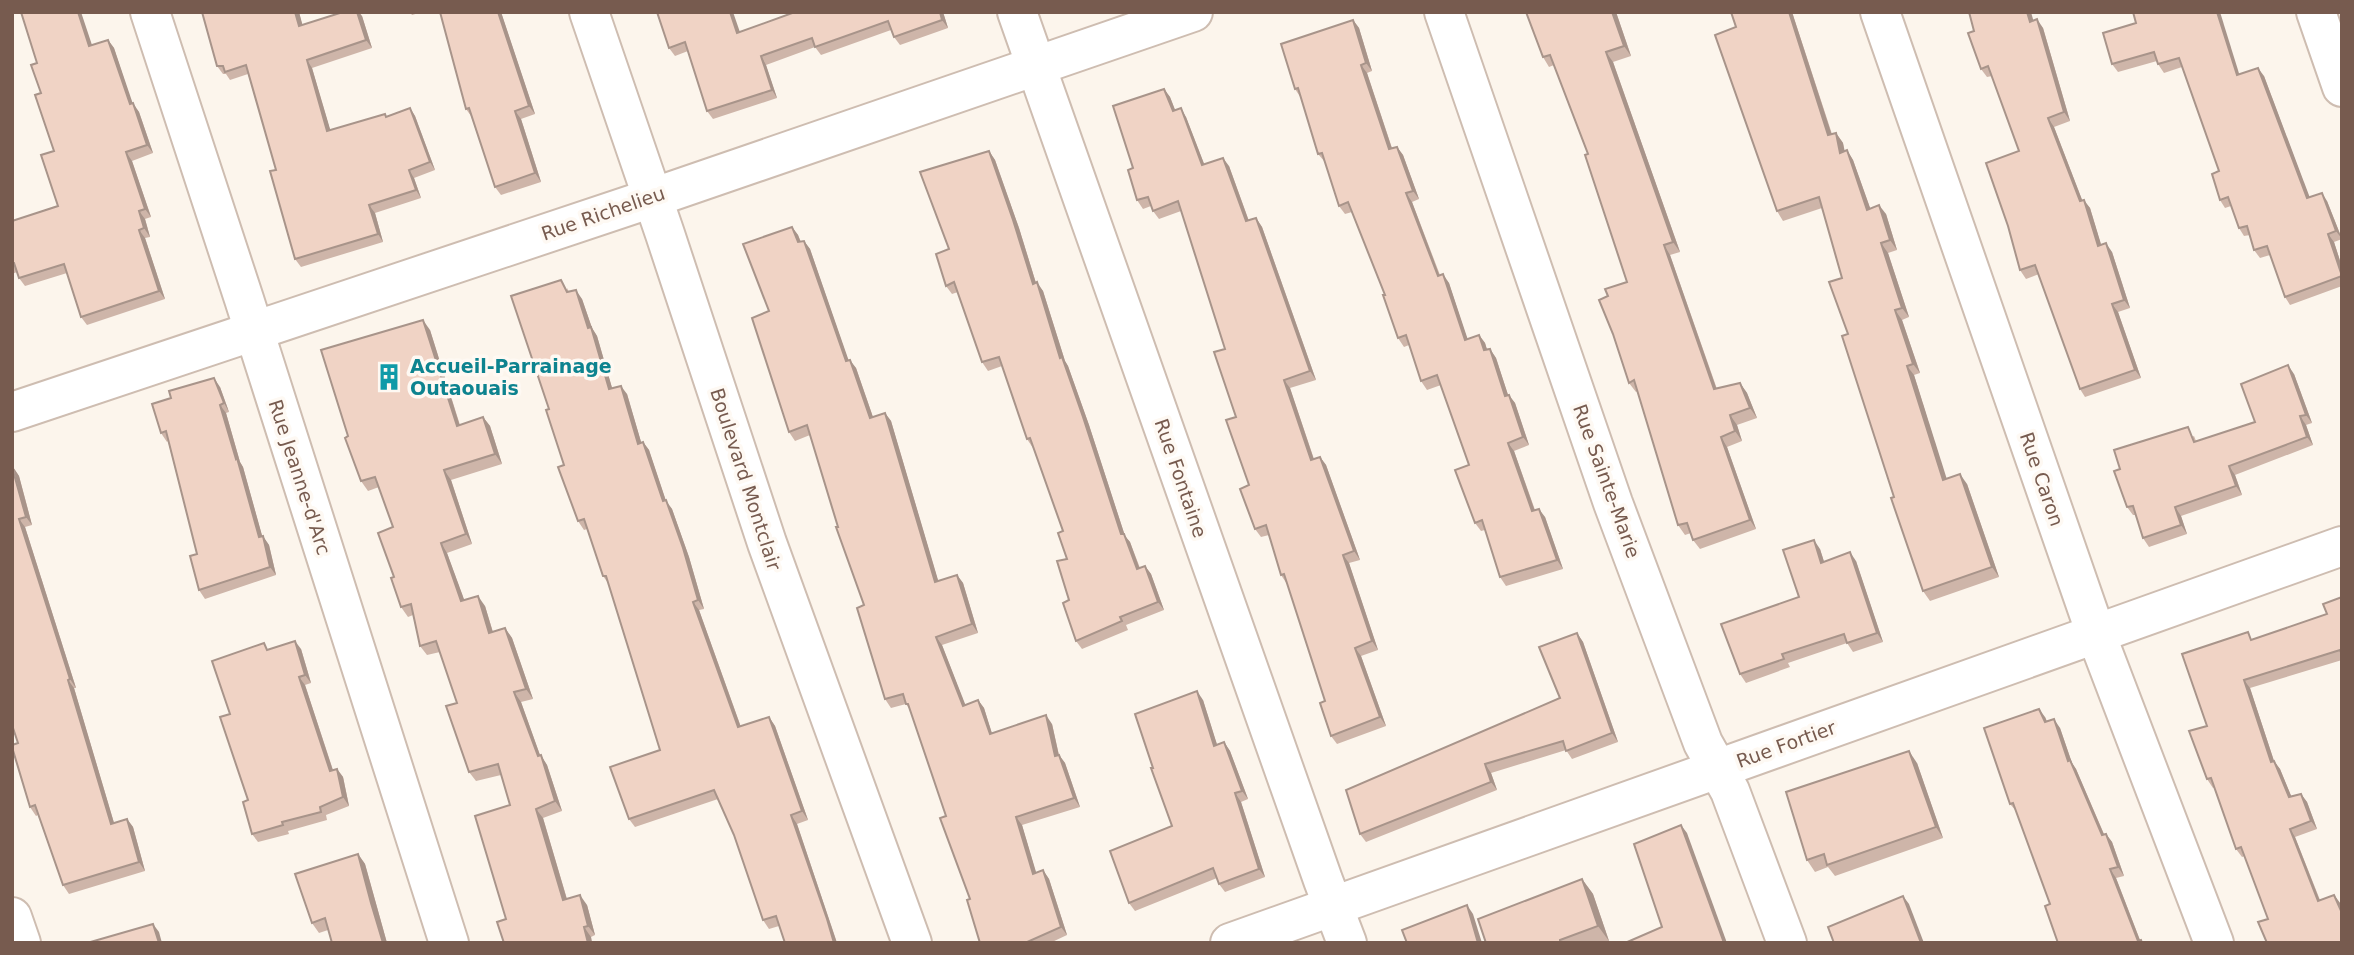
<svg xmlns="http://www.w3.org/2000/svg" width="2354" height="955" viewBox="0 0 2354 955" font-family="'DejaVu Sans',sans-serif">
	<style>
		.lines { fill: none; stroke-linecap: round; stroke-linejoin: round }
		.minor-casing { stroke: #cebdb1; stroke-width: 42 }
		.tertiary-casing { stroke: #cebdb1; stroke-width: 42 }
		.minor { stroke: #fff; stroke-width: 38 }
		.tertiary { stroke: #fff; stroke-width: 38 }
		.wall { fill: #ceb5a9 }
		.shaded-wall { fill: #a8948a }
		.building { fill: #f0d3c5; stroke: #a8948a; stroke-width: 2 }
		.labels { text-anchor: middle; stroke-width: 7; stroke-linejoin: round; paint-order: stroke }
		.street-label { font-size: 19px; fill: #775b4f; stroke: #fef9f3 }
		.culture-label { font-size: 19px; font-weight: bold; fill: #0d838f; stroke: #fef9f3; text-anchor: start }
	</style>
	<rect width="100%" height="100%" fill="#fcf5ec"/>
	<g class="lines">
		<defs>
			<g id="minor">
				<path d="M150 12 244 299 449 943"/>
				<path d="M1017 12 1323 880 1347 943"/>
				<path d="M1444 12 1613 503 1703 743 1730 791 1787 943"/>
				<path d="M1880 12 2096 634 2214 943"/>
				<path d="M2316 12 2342 87"/>
				<path d="M12 412 652 198 1193 12"/>
				<path d="M12 917 21 943"/>
				<path d="M1230 943 2342 546"/>
			</g>
			<path id="tertiary" d="M589 12 665 234 767 543 912 943"/>
		</defs>
		<use href="#minor" class="minor-casing"/>
		<use href="#tertiary" class="tertiary-casing"/>
		<use href="#minor" class="minor"/>
		<use href="#tertiary" class="tertiary"/>
	</g>
	<g class="wall">
		<path d="M202 12H299L302 25 362 16 372 48 312 68 330 130 387 117 410 108 415 116 435 170 414 178 421 198 375 213 383 242 301 267 295 259 276 170 248 74 230 80 226 74H223L217 66Z"/>
		<path d="M410 12H422L412 15Z"/>
		<path d="M440 12H501L535 114 521 119 541 182 501 195 495 187 471 116 466 109Z"/>
		<path d="M657 12 740 32 943 12 948 28 900 45 894 37 891 30 821 55 815 47 766 65 777 98 713 119 707 111 688 51 675 56 669 48Z"/>
		<path d="M1616 12 1631 56 1613 62 1680 252 1670 255 1717 389 1740 383 1747 393 1757 418 1737 425 1742 441 1727 447 1756 529 1700 549 1693 540 1691 533 1685 535 1678 525 1638 391 1636 392 1629 383 1608 296 1627 282 1588 154 1554 65 1549 67 1543 57Z"/>
		<path d="M1731 12H1792L1832 134 1836 133 1843 143 1844 151 1847 150 1853 160 1870 208 1886 214 1897 250 1888 253 1909 317 1902 320 1920 373 1914 375 1946 479 1967 484 1999 577 1930 601 1923 591 1894 497 1848 334 1842 278 1822 208 1783 221 1777 211 1736 27Z"/>
		<path d="M1353 20 1359 28 1372 71 1367 73 1392 148 1397 147 1403 155 1419 199 1412 202 1440 275 1449 283 1467 339 1479 335 1485 343 1487 350 1490 349 1496 358 1508 395 1515 403 1529 445 1514 451 1535 510 1545 517 1563 569 1506 586 1500 577 1485 530 1481 531 1475 523 1469 465 1441 385 1427 390 1421 381 1409 345 1404 347 1398 338 1385 295 1352 212 1345 214 1339 206 1325 162 1318 154 1301 98 1295 89Z"/>
		<path d="M2033 20 2043 28 2070 121 2054 127 2082 200 2090 208 2101 245 2112 252 2130 308 2118 312 2141 378 2085 397 2080 389 2039 274 2026 279 2020 270 2019 151 1992 76 1987 77 1981 69 1974 31Z"/>
		<path d="M2136 23 2240 74 2264 76 2309 197 2327 201 2342 239 2334 242 2342 267V286L2290 305 2285 297 2270 255 2260 258 2254 250 2250 235 2244 236 2239 228 2231 206 2225 208 2220 200 2219 171 2182 67 2164 73 2158 64 2157 61 2118 72 2112 64Z"/>
		<path d="M108 40 114 48 132 104 139 112 153 153 132 161 151 217 145 219 150 237 145 238 165 299 87 325 81 317 67 273 25 286 19 278 17 272 12 274V221L58 206 54 151 41 93 37 63Z"/>
		<path d="M1164 89 1170 97 1175 110 1186 117 1204 164 1229 166 1249 221 1256 218 1262 227 1316 380 1290 388 1314 459 1320 457 1326 465 1360 560 1349 563 1378 650 1361 656 1386 726 1337 744 1331 736 1325 701 1287 584 1281 575 1269 535 1261 537 1255 529 1249 485 1236 417 1225 349 1181 211 1159 219 1153 211 1151 206 1143 209 1137 200 1133 168Z"/>
		<path d="M989 151 995 160 1019 228 1036 283 1043 291 1065 361 1068 366 1089 425 1125 536 1130 542 1140 568 1145 566 1151 574 1164 610 1126 625 1128 630 1082 649 1076 641 1069 600 1067 559 1063 531 1034 447 1033 448 1027 439 1002 366 988 371 982 362 958 292 952 294 946 286 949 249Z"/>
		<path d="M792 227 798 235 801 242 804 241 810 249 848 360 856 368 873 417 885 413 891 421 938 581 957 575 963 583 978 633 942 645 965 705 978 700 984 708 992 734 1052 724 1059 755 1065 763 1080 807 1022 825 1036 873 1043 870 1049 879 1067 935 1050 943H980L970 899 946 816 911 711 906 704 891 708 885 699 864 605 838 527 810 435 795 441 789 432 769 311Z"/>
		<path d="M567 288 569 292 582 299 592 328 597 336 612 388 627 394 641 442H643L649 450 666 501 672 509 689 557 704 609 699 610 741 727 769 717 775 726 808 820 797 824 837 943H785L779 926 769 929 763 920 734 835 718 799 635 827 629 819 660 750 608 583 603 576 587 529 584 530 578 521 549 409Z"/>
		<path d="M430 330 460 425 483 417 490 426 502 464 451 480 472 544 447 553 464 600 485 606 493 632 505 628 512 638 533 699 521 702 540 755 547 765 562 811 543 818 567 899 587 905 595 935 591 937 592 943H504L506 919 510 805 501 775 476 781 469 772 457 703 440 652 427 655 420 646 413 615 408 617 401 607 394 577 393 527 379 487 368 491 361 481 348 436Z"/>
		<path d="M2294 374 2312 423 2306 425 2313 445 2235 475 2242 495 2181 516 2187 534 2149 547 2143 538 2136 515H2133L2127 507 2120 469 2194 436 2196 441 2255 422Z"/>
		<path d="M220 387 229 412 226 413 240 462 243 467 262 536 269 545 276 575 205 599 199 590 197 554 168 441 167 442 161 433Z"/>
		<path d="M13 467 19 476 32 525 25 527 76 688H74L114 823 127 819 133 827 145 871 69 894 63 885 38 815 36 816 30 807 18 743Z"/>
		<path d="M1820 549 1824 562 1856 561 1883 642 1853 652 1847 643 1788 663 1790 667 1746 683 1740 674 1799 597Z"/>
		<path d="M2342 597V660L2250 688 2274 761 2280 769 2291 796 2301 794 2307 802 2317 829 2295 837 2320 900 2334 895 2340 903 2268 919 2245 856 2242 857 2236 849 2215 787 2213 788 2207 779V726L2253 639 2327 614Z"/>
		<path d="M1577 633 1583 642 1618 742 1572 759 1566 750 1491 773 1497 790 1366 842 1360 834 1560 698Z"/>
		<path d="M268 649H301L311 683 305 685 333 770 337 769 343 777 349 806 326 815 327 820 288 831 289 834 258 842 252 834 248 800Z"/>
		<path d="M1203 700 1217 745 1224 742 1230 751 1248 799 1241 802 1265 877 1225 892 1219 884 1217 878 1135 911 1129 903 1172 826 1153 768Z"/>
		<path d="M2045 717 2047 722 2060 728 2072 763 2076 769 2104 834H2106L2112 842 2124 876 2116 878 2140 940 2142 943H2058L2050 904 2017 812 2010 804Z"/>
		<path d="M1917 763 1943 838 1835 876 1828 867 1815 872 1807 860Z"/>
		<path d="M358 854 365 864 387 943H332L328 930 319 933 312 923Z"/>
		<path d="M1582 879 1593 894 1609 941 1605 943H1486Z"/>
	</g>
	<g class="shaded-wall">
		<path d="M78 12H81L95 54 89 46Z"/>
		<path d="M295 12H299L305 34 299 26Z"/>
		<path d="M357 12H359L362 16 372 48 366 40Z"/>
		<path d="M498 12H501L535 114 529 106Z"/>
		<path d="M730 12H733L743 41 737 33Z"/>
		<path d="M940 12H943L948 28 942 20Z"/>
		<path d="M1612 12H1616L1631 56 1624 46Z"/>
		<path d="M1789 12H1792L1835 145 1828 135Z"/>
		<path d="M2027 12H2031L2036 30 2030 22Z"/>
		<path d="M2217 12H2220L2242 83 2237 75Z"/>
		<path d="M2037 19 2043 28 2070 121 2064 112Z"/>
		<path d="M1353 20 1359 28 1372 71 1366 63Z"/>
		<path d="M108 40 114 48 136 113 130 104Z"/>
		<path d="M1606 52 1613 62 1680 252 1673 242Z"/>
		<path d="M761 56 766 65 777 98 772 90Z"/>
		<path d="M307 60 312 68 333 139 327 131Z"/>
		<path d="M1361 65 1367 73 1395 158 1389 149Z"/>
		<path d="M2258 68 2264 76 2313 206 2307 198Z"/>
		<path d="M1164 89 1170 97 1179 120 1173 111Z"/>
		<path d="M133 103 139 112 153 153 147 145Z"/>
		<path d="M410 108 415 116 435 170 430 162Z"/>
		<path d="M1181 108 1186 117 1208 174 1202 165Z"/>
		<path d="M515 111 521 119 541 182 535 173Z"/>
		<path d="M2048 118 2054 127 2086 210 2080 201Z"/>
		<path d="M1836 133 1843 143 1847 162 1840 153Z"/>
		<path d="M1397 147 1403 155 1419 199 1413 191Z"/>
		<path d="M1847 150 1853 160 1874 219 1867 210Z"/>
		<path d="M989 151 995 160 1019 228 1039 293 1033 284Z"/>
		<path d="M126 152 132 161 151 217 145 209Z"/>
		<path d="M1223 158 1229 166 1252 230 1246 221Z"/>
		<path d="M409 170 414 178 421 198 416 190Z"/>
		<path d="M1406 193 1412 202 1443 285 1438 276Z"/>
		<path d="M2322 193 2327 201 2342 239 2336 231Z"/>
		<path d="M2084 200 2090 208 2104 254 2098 246Z"/>
		<path d="M369 205 375 213 383 242 378 234Z"/>
		<path d="M1879 205 1886 214 1897 250 1890 240Z"/>
		<path d="M139 211 145 219 150 237 144 228Z"/>
		<path d="M1256 218 1262 227 1316 380 1310 371Z"/>
		<path d="M792 227 798 235 804 251 798 242Z"/>
		<path d="M139 230 145 238 165 299 159 291Z"/>
		<path d="M2328 234 2334 242 2342 267V276Z"/>
		<path d="M804 241 810 249 852 370 846 361Z"/>
		<path d="M1881 243 1888 253 1909 317 1902 308Z"/>
		<path d="M2106 243 2112 252 2130 308 2124 300Z"/>
		<path d="M1664 245 1670 255 1720 399 1714 389Z"/>
		<path d="M1443 274 1449 283 1471 349 1465 340Z"/>
		<path d="M1037 282 1043 291 1065 361 1068 366 1089 425 1125 536 1130 542 1143 578 1137 569 1121 534 1060 358Z"/>
		<path d="M576 290 582 299 592 328 597 336 615 398 609 389Z"/>
		<path d="M2112 304 2118 312 2141 378 2135 370Z"/>
		<path d="M1895 310 1902 320 1920 373 1913 364Z"/>
		<path d="M423 320 430 330 463 436 457 426Z"/>
		<path d="M1479 335 1485 343 1490 359 1484 350Z"/>
		<path d="M1490 349 1496 358 1511 404 1505 396Z"/>
		<path d="M850 360 856 368 876 426 870 418Z"/>
		<path d="M2288 365 2294 374 2312 423 2306 415Z"/>
		<path d="M1907 366 1914 375 1950 489 1943 480Z"/>
		<path d="M214 378 220 387 229 412 224 403Z"/>
		<path d="M1284 380 1290 388 1317 469 1311 460Z"/>
		<path d="M1740 383 1747 393 1757 418 1750 408Z"/>
		<path d="M621 386 627 394 644 452 638 444Z"/>
		<path d="M1509 395 1515 403 1529 445 1523 437Z"/>
		<path d="M220 405 226 413 240 462 243 467 265 546 259 537Z"/>
		<path d="M885 413 891 421 941 590 935 582Z"/>
		<path d="M1730 415 1737 425 1742 441 1735 431Z"/>
		<path d="M2300 416 2306 425 2313 445 2307 437Z"/>
		<path d="M483 417 490 426 502 464 495 454Z"/>
		<path d="M1721 437 1727 447 1756 529 1750 520Z"/>
		<path d="M643 442 649 450 666 501 672 509 689 557 704 609 698 600Z"/>
		<path d="M1508 443 1514 451 1538 520 1532 511Z"/>
		<path d="M1320 457 1326 465 1360 560 1354 551Z"/>
		<path d="M2229 466 2235 475 2242 495 2236 486Z"/>
		<path d="M13 467 19 476 32 525 26 517Z"/>
		<path d="M444 470 451 480 472 544 466 534Z"/>
		<path d="M1960 474 1967 484 1999 577 1992 567Z"/>
		<path d="M2175 507 2181 516 2187 534 2181 525Z"/>
		<path d="M1539 509 1545 517 1563 569 1557 560Z"/>
		<path d="M19 519 25 527 76 688 70 679Z"/>
		<path d="M263 536 269 545 276 575 270 567Z"/>
		<path d="M1814 540 1820 549 1827 571 1821 563Z"/>
		<path d="M441 543 447 553 468 610 461 601Z"/>
		<path d="M1850 552 1856 561 1883 642 1877 633Z"/>
		<path d="M1343 555 1349 563 1378 650 1372 641Z"/>
		<path d="M1145 566 1151 574 1164 610 1158 602Z"/>
		<path d="M957 575 963 583 978 633 972 624Z"/>
		<path d="M478 596 485 606 496 643 489 633Z"/>
		<path d="M693 602 699 610 744 736 738 727Z"/>
		<path d="M505 628 512 638 533 699 526 689Z"/>
		<path d="M1577 633 1583 642 1618 742 1612 733Z"/>
		<path d="M936 637 942 645 969 714 963 706Z"/>
		<path d="M295 641 301 649 311 683 305 675Z"/>
		<path d="M1355 648 1361 656 1386 726 1380 717Z"/>
		<path d="M299 677 305 685 336 780 330 771Z"/>
		<path d="M68 680 74 688 117 833 111 824Z"/>
		<path d="M2244 680 2250 688 2274 761 2280 769 2295 805 2289 797 2271 762Z"/>
		<path d="M1197 691 1203 700 1220 754 1214 746Z"/>
		<path d="M514 692 521 702 541 758V755L547 765 562 811 555 801Z"/>
		<path d="M978 700 984 708 995 743 990 734Z"/>
		<path d="M2039 709 2045 717 2051 731 2045 722Z"/>
		<path d="M1046 715 1052 724 1061 765 1055 756Z"/>
		<path d="M769 717 775 726 808 820 802 811Z"/>
		<path d="M2054 719 2060 728 2072 763 2076 769 2108 844 2102 835 2068 761Z"/>
		<path d="M1224 742 1230 751 1248 799 1242 791Z"/>
		<path d="M1909 751 1917 763 1943 838 1936 827Z"/>
		<path d="M1059 755 1065 763 1080 807 1074 798Z"/>
		<path d="M1485 764 1491 773 1497 790 1491 782Z"/>
		<path d="M337 769 343 777 349 806 343 797Z"/>
		<path d="M1235 793 1241 802 1265 877 1259 869Z"/>
		<path d="M2301 794 2307 802 2317 829 2311 821Z"/>
		<path d="M536 809 543 818 570 910 563 900Z"/>
		<path d="M791 815 797 824 837 943H834Z"/>
		<path d="M1016 817 1022 825 1039 882 1033 874Z"/>
		<path d="M127 819 133 827 145 871 139 862Z"/>
		<path d="M1681 825 1687 833 1727 943H1724Z"/>
		<path d="M2290 829 2295 837 2323 909 2318 901Z"/>
		<path d="M2106 834 2112 842 2124 876 2118 867Z"/>
		<path d="M358 854 365 864 387 943H383L371 903Z"/>
		<path d="M2110 869 2116 878 2141 943H2139Z"/>
		<path d="M1043 870 1049 879 1067 935 1061 927Z"/>
		<path d="M1582 879 1593 894 1609 941 1598 926Z"/>
		<path d="M580 895 587 905 595 935 588 926Z"/>
		<path d="M2334 895 2340 903 2342 907V913Z"/>
		<path d="M1903 896 1909 904 1924 943H1921Z"/>
		<path d="M1467 905 1473 914 1482 943H1478Z"/>
		<path d="M153 924 159 932 162 943H159Z"/>
		<path d="M584 927 591 937 592 943H588Z"/>
	</g>
	<g class="building">
		<path d="M21 12H78L89 46 108 40 130 104 133 103 147 145 126 152 145 209 139 211 144 228 139 230 159 291 81 317 64 264 19 278 14 263H12V221L58 206 41 155 54 151 35 95 41 93 31 65 37 63Z"/>
		<path d="M202 12H295L299 26 343 12H357L366 40 307 60 327 131 385 114 386 117 410 108 430 162 409 170 416 190 369 205 378 234 295 259 270 171 276 170 246 65 225 72 223 66H217Z"/>
		<path d="M440 12H498L529 106 515 111 535 173 495 187 469 108 466 109Z"/>
		<path d="M657 12H730L737 33 795 12H940L942 20 894 37 888 21 815 47 812 38 761 56 772 90 707 111 685 42 669 48Z"/>
		<path d="M1526 12H1612L1624 46 1606 52 1673 242 1664 245 1714 389 1740 383 1750 408 1730 415 1735 431 1721 437 1750 520 1693 540 1687 523 1678 525 1634 380 1629 383 1613 334 1599 300 1608 296 1605 289 1627 282 1585 155 1588 154 1550 55 1543 57Z"/>
		<path d="M1731 12H1789L1828 135 1836 133 1840 153 1847 150 1867 210 1879 205 1890 240 1881 243 1902 308 1895 310 1913 364 1907 366 1943 480 1960 474 1992 567 1923 591 1891 498 1894 497 1842 336 1848 334 1829 282 1842 278 1819 197 1777 211 1715 35 1736 27Z"/>
		<path d="M1969 12H2027L2030 22 2037 19 2064 112 2048 118 2080 201 2084 200 2098 246 2106 243 2124 300 2112 304 2135 370 2080 389 2035 265 2020 270 2008 226 1986 163 2019 151 1988 66 1981 69 1968 33 1974 31Z"/>
		<path d="M2133 12H2217L2237 75 2258 68 2307 198 2322 193 2336 231 2328 234 2342 276 2285 297 2267 246 2254 250 2247 226 2239 228 2228 197 2220 200 2212 174 2219 171 2179 58 2158 64 2154 52 2112 64 2103 33 2136 23Z"/>
		<path d="M1353 20 1366 63 1361 65 1389 149 1397 147 1413 191 1406 193 1438 276 1443 274 1465 340 1479 335 1484 350 1490 349 1505 396 1509 395 1523 437 1508 443 1532 511 1539 509 1557 560 1500 577 1482 520 1475 523 1455 470 1469 465 1437 375 1421 381 1406 335 1398 338 1383 295H1385L1348 202 1339 206 1322 153 1318 154 1298 88 1295 89 1281 44Z"/>
		<path d="M1164 89 1173 111 1181 108 1202 165 1223 158 1246 221 1256 218 1310 371 1284 380 1311 460 1320 457 1354 551 1343 555 1372 641 1355 648 1380 717 1331 736 1320 703 1325 701 1284 574 1281 575 1266 525 1255 529 1240 489 1249 485 1226 420 1236 417 1214 352 1225 349 1178 201 1153 211 1148 197 1137 200 1128 170 1133 168 1113 106Z"/>
		<path d="M989 151 1013 220 1033 284 1037 282 1060 358 1062 357 1083 417 1121 534H1124L1137 569 1145 566 1158 602 1120 617 1122 621 1076 641 1063 603 1069 600 1057 561 1067 559 1058 533 1063 531 1030 438 1027 439 999 357 982 362 954 282 946 286 936 254 949 249 920 172Z"/>
		<path d="M792 227 798 242 804 241 846 361 850 360 870 418 885 413 935 582 957 575 972 624 936 637 963 706 978 700 990 734 1046 715 1055 756 1059 755 1074 798 1016 817 1033 874 1043 870 1061 927 1025 943H980L967 900 970 899 940 818 946 816 908 704H906L903 694 885 699 857 608 864 605 836 527H838L807 425 789 432 752 318 769 311 743 244Z"/>
		<path d="M561 280 567 292 576 290 588 328 591 327 609 389 621 386 638 444 643 442 663 501 666 500 683 548 698 600 693 602 738 727 769 717 802 811 791 815 827 919 834 943H785L776 916 763 920 734 835 714 790 629 819 610 767 660 750 606 576H603L584 519 578 521 558 467 564 465 546 410 549 409 511 296Z"/>
		<path d="M423 320 457 426 483 417 495 454 444 470 466 534 441 543 461 601 478 596 489 633 505 628 526 689 514 692 538 756 541 755 555 801 536 809 563 900 580 895 588 926 584 927 588 943H504L497 922 506 919 475 816 510 805 498 764 469 772 446 706 457 703 436 641 420 646 411 604 401 607 391 578 394 577 378 533 393 527 375 477 361 481 345 438 348 436 321 350Z"/>
		<path d="M2288 365 2306 415 2300 416 2307 437 2229 466 2236 486 2175 507 2181 525 2143 538 2133 506 2127 507 2114 471 2120 469 2114 450 2188 427 2194 442 2255 422 2241 384Z"/>
		<path d="M214 378 224 403 220 405 236 459 237 458 259 537 263 536 270 567 199 590 190 556 197 554 166 431 161 433 152 404 171 398 169 391Z"/>
		<path d="M12 467 26 517 19 519 70 679 68 680 111 824 127 819 139 862 63 885 35 805 30 807 12 747V745L18 743 12 725Z"/>
		<path d="M1814 540 1821 563 1850 552 1877 633 1847 643 1844 634 1782 654 1784 659 1740 674 1721 624 1799 597 1783 550Z"/>
		<path d="M2342 597V655L2340 650 2244 680 2271 762 2274 761 2289 797 2301 794 2311 821 2290 829 2318 901 2334 895 2342 913V943H2267L2258 922 2268 919 2241 847 2236 849 2211 778 2207 779 2189 731 2207 726 2182 654 2248 632 2251 640 2327 614 2323 604Z"/>
		<path d="M1577 633 1612 733 1566 751 1563 741 1485 764 1491 782 1360 834 1346 790 1560 698 1539 647Z"/>
		<path d="M295 641 305 675 299 677 330 771 337 769 343 797 320 807 321 812 282 822 283 825 252 834 243 802 248 800 220 717 230 714 212 661 264 643 267 650Z"/>
		<path d="M1197 691 1214 746 1224 742 1242 791 1235 793 1259 869 1219 884 1213 868 1129 903 1110 851 1172 826 1151 768H1153L1135 714Z"/>
		<path d="M2039 709 2045 722 2054 719 2068 761 2070 760 2102 835 2106 834 2118 867 2110 869 2138 941 2141 940 2142 943H2058L2045 906 2050 904 2013 803 2010 804 1984 728Z"/>
		<path d="M1909 751 1936 827 1827 865 1824 854 1807 860 1786 792Z"/>
		<path d="M1681 825 1724 943H1625L1662 927 1634 844Z"/>
		<path d="M358 854 371 903 383 943H332L325 918 312 923 295 874Z"/>
		<path d="M1582 879 1598 926 1560 940V943H1486L1478 919Z"/>
		<path d="M1903 896 1921 943H1834L1828 927Z"/>
		<path d="M1467 905 1478 943H1407L1402 930Z"/>
		<path d="M153 924 159 943H87Z"/>
	</g>
	<defs>
		<symbol id="building-bare" viewBox="-9 -9 18 18"><path d="M-4-6H4V6H1V3H-1V6H-4ZM-2.5-4.3h1.7v1.8h-1.7ZM.8-4.3h1.7v1.8H.8ZM-2.5-1h1.7V.8h-1.7ZM.8-1h1.7V.8H.8Z" fill="#0f9aa8" stroke="#fef9f3" stroke-width="2.5" paint-order="stroke"/></symbol>
	</defs>
	<g fill-rule="evenodd">
		<use href="#building-bare" x="370" y="358" width="38" height="38"/>
	</g>
	<g class="labels">
		<g class="street-label">
			<text transform="translate(603 213) rotate(-19)" y="7">Rue Richelieu</text>
			<text transform="translate(300 477) rotate(72)" y="7">Rue Jeanne-d'Arc</text>
			<text transform="translate(1181 478) rotate(71)" y="7">Rue Fontaine</text>
			<text transform="translate(746 479) rotate(72)" y="7">Boulevard Montclair</text>
			<text transform="translate(2042 479) rotate(71)" y="7">Rue Caron</text>
			<text transform="translate(1607 481) rotate(70)" y="7">Rue Sainte-Marie</text>
			<text transform="translate(1786 744) rotate(-20)" y="7">Rue Fortier</text>
		</g>
		<g class="culture-label">
			<text x="410" y="373">Accueil-Parrainage<tspan x="410" dy="22">Outaouais</tspan></text>
		</g>
	</g>
	<rect width="2354" height="955" fill="none" stroke="#775b4f" stroke-width="28"/>
</svg>
